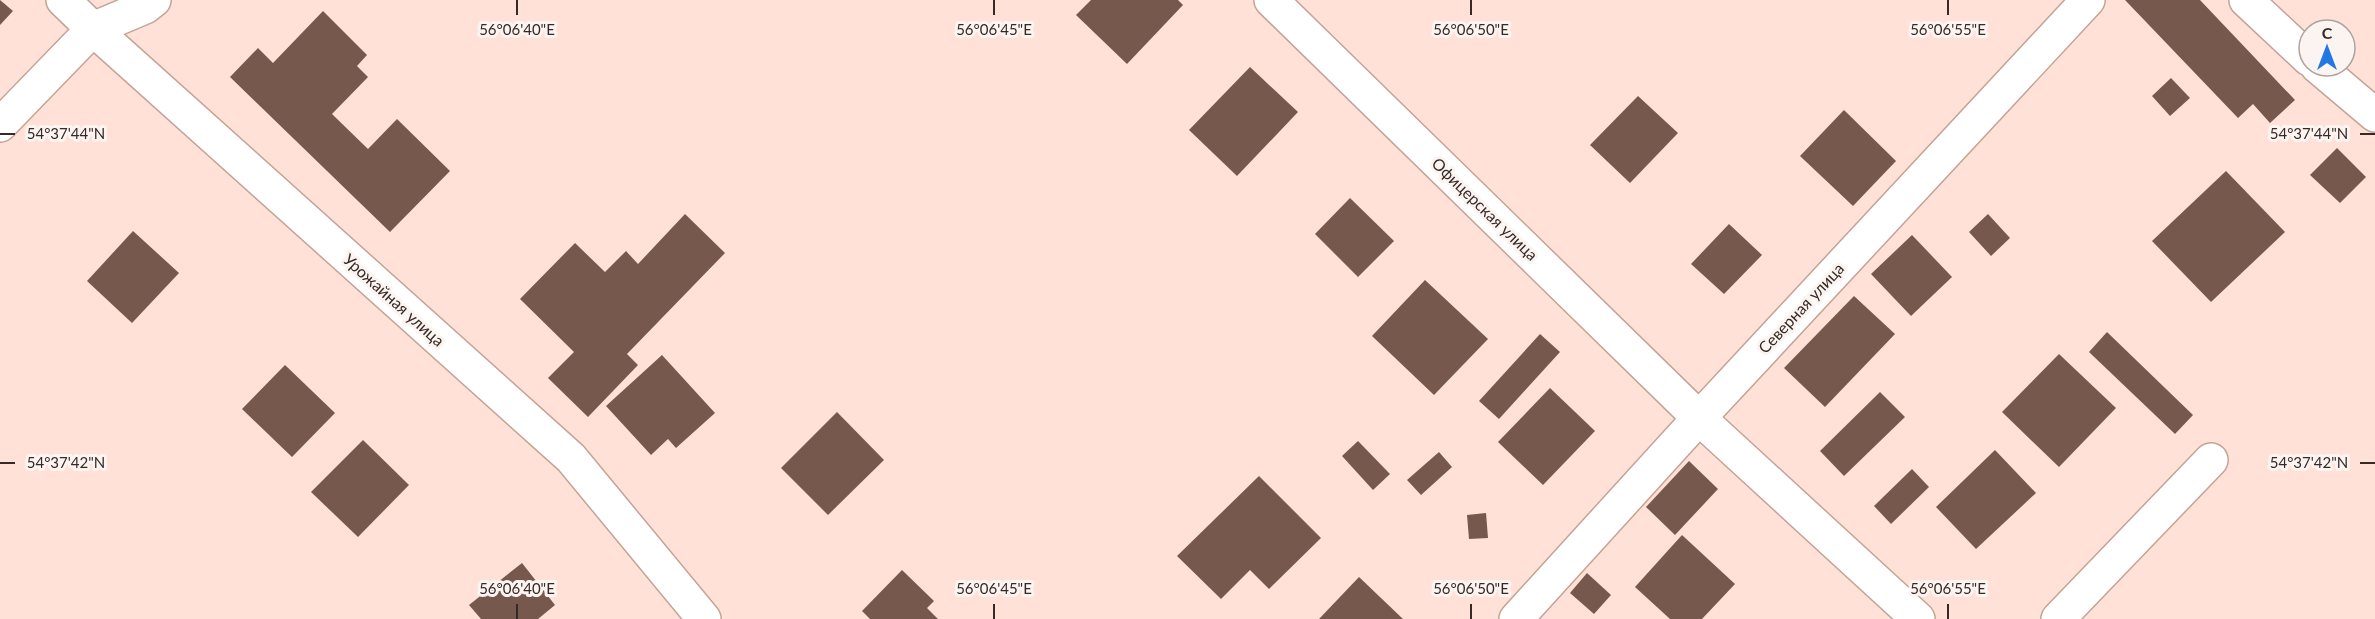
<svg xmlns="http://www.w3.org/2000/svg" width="2375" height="619" viewBox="0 0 2375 619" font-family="Lato,sans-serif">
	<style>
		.building { fill: #76584d }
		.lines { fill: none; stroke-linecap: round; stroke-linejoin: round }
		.minor-casing { stroke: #c5a397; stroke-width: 36 }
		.minor { stroke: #fff; stroke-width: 33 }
		.ticks { fill: none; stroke: #372a25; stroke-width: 2 }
		.labels { text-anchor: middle; stroke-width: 6; stroke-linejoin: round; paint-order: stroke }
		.street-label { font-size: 16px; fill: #372a25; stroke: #fbf4f1 }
		.ticks-label { font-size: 15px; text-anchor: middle; fill: #372a25; stroke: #fbf4f1; stroke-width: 6; stroke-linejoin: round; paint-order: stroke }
	</style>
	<rect width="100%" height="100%" fill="#ffe1d7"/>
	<g class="building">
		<path d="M0 0 13 11 0 25Z"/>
		<path d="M1091 0H1178L1183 5 1127 64 1076 15Z"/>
		<path d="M2125 0H2200L2295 100 2270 123 2253 104 2238 118Z"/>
		<path d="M323 11 367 55 357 66 368 77 332 114 368 149 397 119 450 171 390 232 230 77 258 48 273 63Z"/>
		<path d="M1250 67 1298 112 1237 176 1189 130Z"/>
		<path d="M2171 78 2190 98 2170 116 2152 96Z"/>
		<path d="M1638 96 1678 133 1630 183 1590 145Z"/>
		<path d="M1844 110 1896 161 1853 206 1800 156Z"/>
		<path d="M2337 148 2366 177 2340 203 2310 175Z"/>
		<path d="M2226 171 2285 232 2211 302 2152 241Z"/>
		<path d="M1350 198 1394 241 1358 277 1315 234Z"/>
		<path d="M685 214 725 253 627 354 638 365 588 417 548 378 574 352 520 299 575 243 605 272 626 251 638 264Z"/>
		<path d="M1988 214 2010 238 1991 256 1969 232Z"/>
		<path d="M1729 224 1762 255 1724 294 1691 264Z"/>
		<path d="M133 231 179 273 132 323 87 281Z"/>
		<path d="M1912 235 1952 277 1911 316 1871 274Z"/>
		<path d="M1425 280 1488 339 1434 395 1372 336Z"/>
		<path d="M1854 296 1895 334 1825 407 1784 368Z"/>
		<path d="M2107 332 2193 415 2175 434 2089 352Z"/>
		<path d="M1540 334 1560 352 1499 419 1479 401Z"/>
		<path d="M2059 354 2116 408 2059 467 2002 412Z"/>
		<path d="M662 355 715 413 676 448 668 439 651 455 606 406Z"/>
		<path d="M285 365 335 413 292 457 242 409Z"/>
		<path d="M1550 388 1595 431 1543 485 1498 442Z"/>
		<path d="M1880 392 1905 417 1844 476 1820 451Z"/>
		<path d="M837 412 884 460 828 515 781 468Z"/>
		<path d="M363 440 409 485 358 537 311 492Z"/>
		<path d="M1358 441 1390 474 1373 490 1342 456Z"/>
		<path d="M1995 450 2036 493 1976 549 1936 507Z"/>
		<path d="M1439 452 1452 467 1421 495 1407 480Z"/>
		<path d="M1689 461 1718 489 1675 535 1646 507Z"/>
		<path d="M1912 469 1929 487 1891 524 1874 506Z"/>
		<path d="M1259 476 1321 538 1269 589 1250 570 1221 599 1177 556Z"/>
		<path d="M1486 513 1488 538 1469 539 1467 515Z"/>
		<path d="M1682 535 1735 584 1702 619H1670L1635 587Z"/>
		<path d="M522 563 555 605 538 619H481L469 605Z"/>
		<path d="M902 570 934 601 927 608 938 619H870L862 611Z"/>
		<path d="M1587 573 1611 595 1594 614 1570 593Z"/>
		<path d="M1359 577 1403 619H1319Z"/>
	</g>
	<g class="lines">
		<defs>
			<g id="minor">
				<path d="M63 0 93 29 571 458 704 619"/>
				<path d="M1271 0 1699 418 1918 619"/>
				<path d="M2246 0 2309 59"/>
				<path d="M2317 66 2375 115"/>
				<path d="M0 125 93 29 145 7 154 0"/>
				<path d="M1516 619 1699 418 2088 0"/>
				<path d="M2058 619 2211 460"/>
			</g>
		</defs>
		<use href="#minor" class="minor-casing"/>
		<use href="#minor" class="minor"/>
	</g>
	<path class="ticks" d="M517 0V15M994 0V15M1471 0V15M1948 0V15M0 134H15M2360 134H2375M0 463H15M2360 463H2375M517 604V619M994 604V619M1471 604V619M1948 604V619"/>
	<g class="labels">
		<g class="street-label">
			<text transform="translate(1485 209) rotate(44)" y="6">Офицерская улица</text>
			<text transform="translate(394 300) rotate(42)" y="6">Урожайная улица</text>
			<text transform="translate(1801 308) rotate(-47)" y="6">Северная улица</text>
		</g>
	</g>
	<g class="ticks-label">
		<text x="517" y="35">56°06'40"E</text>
		<text x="994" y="35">56°06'45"E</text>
		<text x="1471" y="35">56°06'50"E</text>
		<text x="1948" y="35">56°06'55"E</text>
		<text x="66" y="139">54°37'44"N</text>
		<text x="2309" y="139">54°37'44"N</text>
		<text x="66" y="468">54°37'42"N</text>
		<text x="2309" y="468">54°37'42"N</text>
		<text x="517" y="594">56°06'40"E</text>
		<text x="994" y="594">56°06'45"E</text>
		<text x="1471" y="594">56°06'50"E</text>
		<text x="1948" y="594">56°06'55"E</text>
	</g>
	<g transform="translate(2327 48)"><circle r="28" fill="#fbf4f1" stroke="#ada39f" stroke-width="1.5"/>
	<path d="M0-4.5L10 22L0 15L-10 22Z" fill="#2277e2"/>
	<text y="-9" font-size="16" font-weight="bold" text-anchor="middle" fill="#372a25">С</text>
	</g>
</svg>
